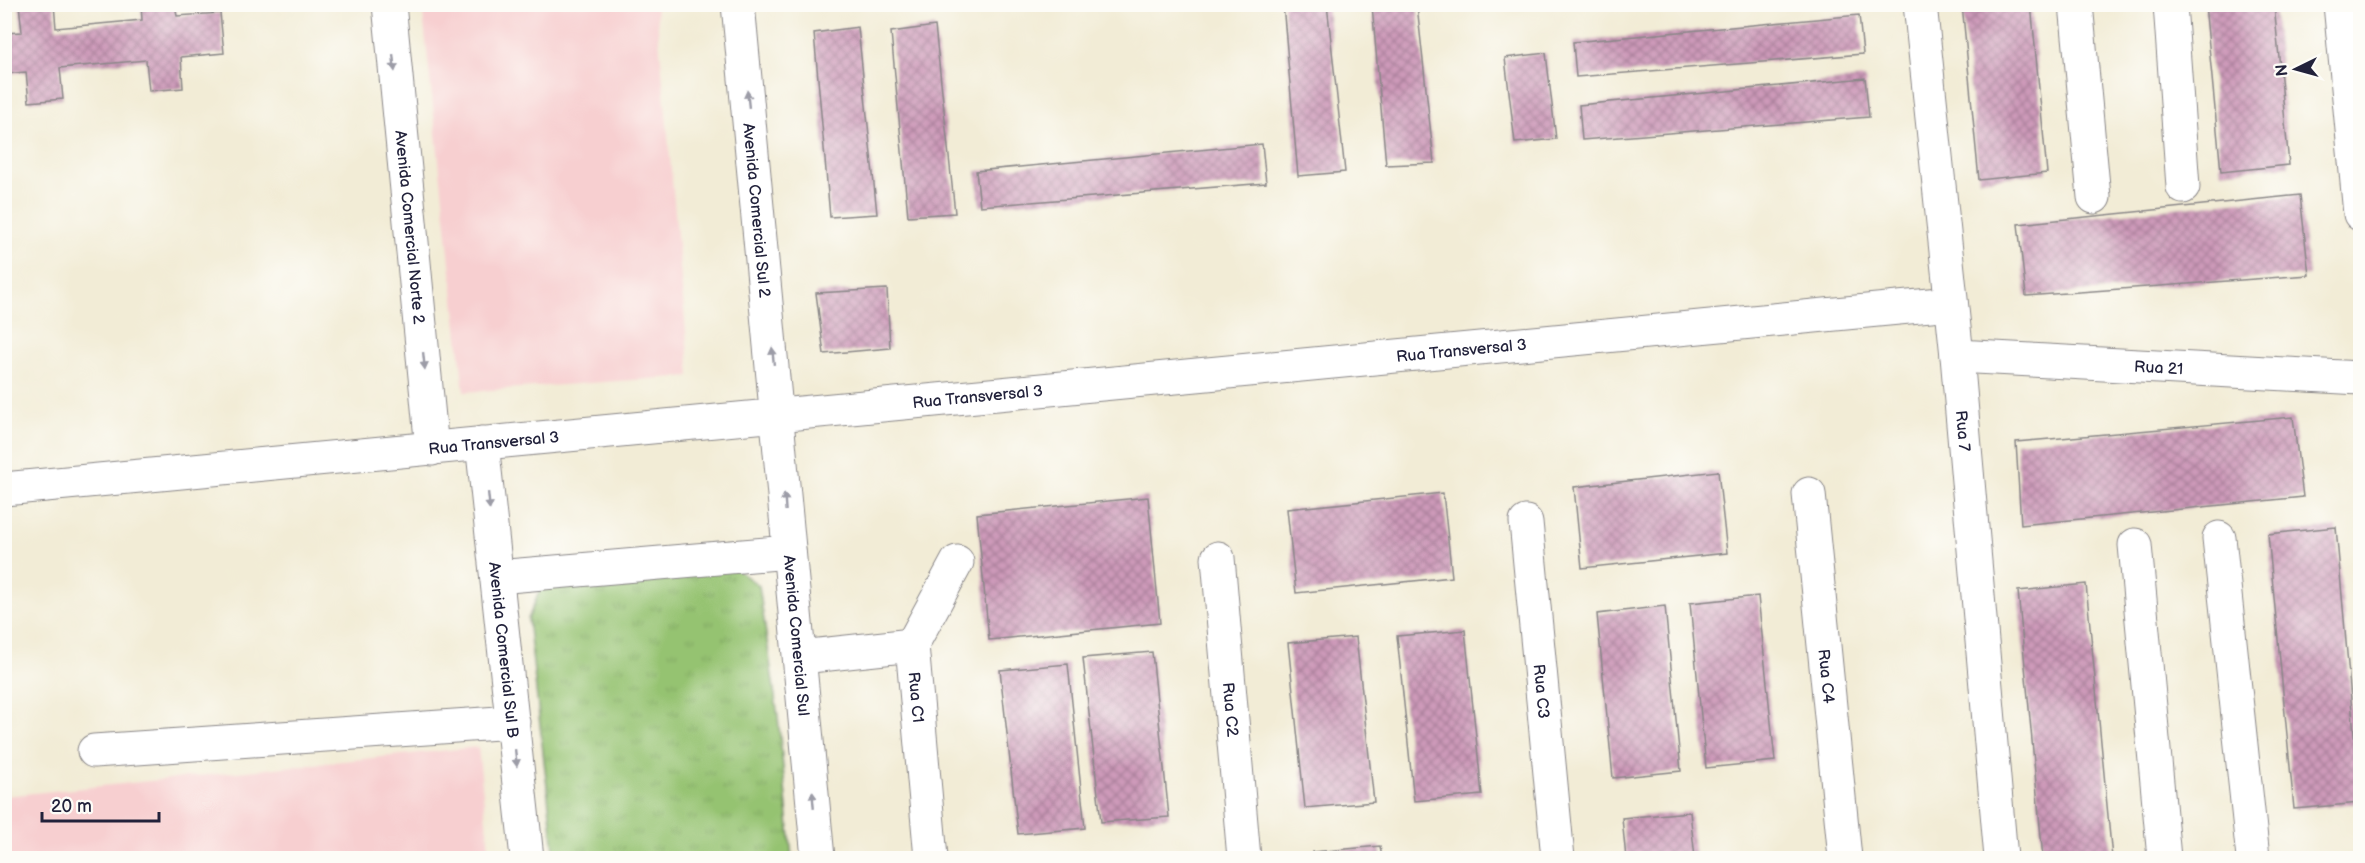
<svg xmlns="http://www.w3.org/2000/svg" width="2365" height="863" viewBox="0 0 2365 863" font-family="'Balsamiq Sans',sans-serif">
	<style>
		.built { fill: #f7cfd0 }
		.grass { fill: url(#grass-tufts); stroke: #5c7256; stroke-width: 1.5 }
		.building { fill: url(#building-cross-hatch) }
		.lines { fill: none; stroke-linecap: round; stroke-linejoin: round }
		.minor-casing { stroke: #8a8788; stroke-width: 35 }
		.minor { stroke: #fff; stroke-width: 33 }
		.oneway { fill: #9c9ca7 }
		.labels { text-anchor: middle; stroke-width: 4.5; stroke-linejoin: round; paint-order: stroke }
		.street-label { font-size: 16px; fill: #22223b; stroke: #fdfcf7 }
	</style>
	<defs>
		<pattern id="grass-tufts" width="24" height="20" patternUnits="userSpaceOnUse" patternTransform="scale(1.5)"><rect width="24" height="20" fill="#95c371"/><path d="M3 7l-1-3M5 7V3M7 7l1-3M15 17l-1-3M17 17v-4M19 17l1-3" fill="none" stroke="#80a763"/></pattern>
		<pattern id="building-cross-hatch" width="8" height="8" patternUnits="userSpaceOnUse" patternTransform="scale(1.5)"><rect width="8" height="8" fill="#cd9ab9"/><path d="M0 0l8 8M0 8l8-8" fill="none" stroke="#a67d98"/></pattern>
	</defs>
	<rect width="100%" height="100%" fill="#fdfcf7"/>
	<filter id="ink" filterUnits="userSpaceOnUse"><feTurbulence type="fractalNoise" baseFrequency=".0167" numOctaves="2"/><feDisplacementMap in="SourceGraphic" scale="12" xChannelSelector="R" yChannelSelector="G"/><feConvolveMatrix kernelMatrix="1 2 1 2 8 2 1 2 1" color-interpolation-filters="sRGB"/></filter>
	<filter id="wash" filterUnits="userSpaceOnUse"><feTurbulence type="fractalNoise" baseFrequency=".008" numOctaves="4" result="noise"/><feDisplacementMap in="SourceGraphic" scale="24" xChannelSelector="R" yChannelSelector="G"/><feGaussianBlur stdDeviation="1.35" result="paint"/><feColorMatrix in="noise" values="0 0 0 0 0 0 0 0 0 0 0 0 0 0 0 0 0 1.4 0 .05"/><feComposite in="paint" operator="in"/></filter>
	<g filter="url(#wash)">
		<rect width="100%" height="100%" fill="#f2ecd6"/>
		<g class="built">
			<path d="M422 5H656L690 376 464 392Z"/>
			<path d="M478 747 490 858H5V796Z"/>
		</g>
		<path class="grass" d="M728 563 759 586 778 717 792 858H555L528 619 542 585Z"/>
		<g id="blocks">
			<g class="building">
				<path d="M19 4H54L56 28 142 20 141 4H175L177 16 220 13 224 53 181 57 183 88 149 91 146 60 60 68 63 99 29 102 26 72 4 74V33L22 32Z"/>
				<path d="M1283 4H1327L1345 172 1298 176Z"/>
				<path d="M1962 4H2031L2047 173 1979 180Z"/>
				<path d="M2205 4H2274L2289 165 2221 172Z"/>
				<path d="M1372 5H1417L1434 163 1386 165Z"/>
				<path d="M1859 15 1863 54 1576 77 1573 42Z"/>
				<path d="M935 26 955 213 908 216 891 32Z"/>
				<path d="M858 27 877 214 830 217 814 33Z"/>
				<path d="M1546 53 1556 139 1515 143 1505 58Z"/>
				<path d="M1865 78 1869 117 1582 140 1579 105Z"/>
				<path d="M1262 144 1266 183 980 206 976 171Z"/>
				<path d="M2300 195 2309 275 2026 296 2018 224Z"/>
				<path d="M887 289 890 348 824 354 816 293Z"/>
				<path d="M2293 417 2303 497 2021 525 2016 442Z"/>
				<path d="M1718 471 1727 553 1582 568 1574 487Z"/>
				<path d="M1443 493 1452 577 1296 593 1287 509Z"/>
				<path d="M1148 497 1160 623 989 640 977 514Z"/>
				<path d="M2336 527 2360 803 2294 809 2268 534Z"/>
				<path d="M2086 584 2112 858H2043L2018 591Z"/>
				<path d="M1758 596 1775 761 1706 768 1690 603Z"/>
				<path d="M1665 606 1681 771 1613 778 1597 614Z"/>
				<path d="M1465 630 1482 795 1414 801 1397 636Z"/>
				<path d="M1356 637 1374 802 1305 808 1288 643Z"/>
				<path d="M1152 652 1169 817 1101 822 1083 658Z"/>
				<path d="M1068 664 1085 828 1018 834 1000 670Z"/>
				<path d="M1690 812 1695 858H1626L1622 818Z"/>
				<path d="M1380 846 1382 858H1313V852Z"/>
			</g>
		</g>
	</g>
	<g filter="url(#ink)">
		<use href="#blocks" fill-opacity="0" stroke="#8a8788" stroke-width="1.5"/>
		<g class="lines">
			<defs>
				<g id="minor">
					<path id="s1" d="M389 4 432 449"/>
					<path id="s2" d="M738 4 818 858"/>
					<path id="s3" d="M1920 4 1957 356 2001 858"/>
					<path d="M2076 4 2094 197"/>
					<path d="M2170 4 2183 187"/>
					<path d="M2340 4 2360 214"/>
					<path id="s4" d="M1957 356 2360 378"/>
					<path id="s5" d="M482 443 527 858"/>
					<path id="s6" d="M4 489 1951 303"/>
					<path id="s7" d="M1809 494 1845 858"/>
					<path id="s8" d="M1526 522 1558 858"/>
					<path d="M2219 538 2253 858"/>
					<path d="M2135 545 2164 858"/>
					<path id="s9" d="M1218 558 1244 858"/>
					<path d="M497 577 789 552"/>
					<path d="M912 645 957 562"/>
					<path id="s10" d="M801 657 912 645 931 858"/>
					<path d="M94 751 513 722"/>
				</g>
			</defs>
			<use href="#minor" class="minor-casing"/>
			<use href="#minor" class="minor"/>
		</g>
		<defs><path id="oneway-solid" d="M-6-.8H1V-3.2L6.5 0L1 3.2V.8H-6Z" transform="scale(1.5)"/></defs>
		<g class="oneway">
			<use href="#oneway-solid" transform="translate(394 63) rotate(84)"/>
			<use href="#oneway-solid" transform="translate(748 99) rotate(-96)"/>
			<use href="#oneway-solid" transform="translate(773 356) rotate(-96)"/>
			<use href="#oneway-solid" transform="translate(424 361) rotate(84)"/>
			<use href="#oneway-solid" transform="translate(489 501) rotate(84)"/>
			<use href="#oneway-solid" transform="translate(785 502) rotate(-94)"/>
			<use href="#oneway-solid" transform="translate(516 758) rotate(84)"/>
			<use href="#oneway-solid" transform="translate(813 800) rotate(-95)"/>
		</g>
	</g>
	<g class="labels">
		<g class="street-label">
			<text dy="6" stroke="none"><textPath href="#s2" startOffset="207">Avenida Comercial Sul 2</textPath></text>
			<text dy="6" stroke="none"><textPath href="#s1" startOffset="224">Avenida Comercial Norte 2</textPath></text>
			<text dy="6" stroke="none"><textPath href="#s6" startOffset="1464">Rua Transversal 3</textPath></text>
			<text dy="6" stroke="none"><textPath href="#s4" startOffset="202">Rua 21</textPath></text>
			<text dy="6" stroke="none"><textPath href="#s6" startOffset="978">Rua Transversal 3</textPath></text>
			<text dy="6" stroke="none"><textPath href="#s3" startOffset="429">Rua 7</textPath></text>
			<text dy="6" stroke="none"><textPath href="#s6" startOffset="492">Rua Transversal 3</textPath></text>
			<text dy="6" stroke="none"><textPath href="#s2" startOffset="634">Avenida Comercial Sul</textPath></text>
			<text dy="6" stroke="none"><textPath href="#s5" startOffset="208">Avenida Comercial Sul B</textPath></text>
			<text dy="6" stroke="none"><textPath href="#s7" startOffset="183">Rua C4</textPath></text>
			<text dy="6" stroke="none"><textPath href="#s8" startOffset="170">Rua C3</textPath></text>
			<text dy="6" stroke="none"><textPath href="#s10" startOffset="164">Rua C1</textPath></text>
			<text dy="6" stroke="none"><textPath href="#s9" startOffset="152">Rua C2</textPath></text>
		</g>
	</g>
	<rect width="2365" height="863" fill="none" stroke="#fdfcf7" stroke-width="24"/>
	<g transform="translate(2296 69) rotate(265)" stroke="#fdfcf7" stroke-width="4.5" paint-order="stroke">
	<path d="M0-4.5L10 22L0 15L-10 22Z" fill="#22223b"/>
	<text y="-9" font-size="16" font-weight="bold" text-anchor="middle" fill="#22223b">N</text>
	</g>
	<path d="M42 812v9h117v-9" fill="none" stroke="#22223b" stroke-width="3"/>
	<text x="51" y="812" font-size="18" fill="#22223b" stroke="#fdfcf7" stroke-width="4.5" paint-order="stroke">20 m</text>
</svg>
